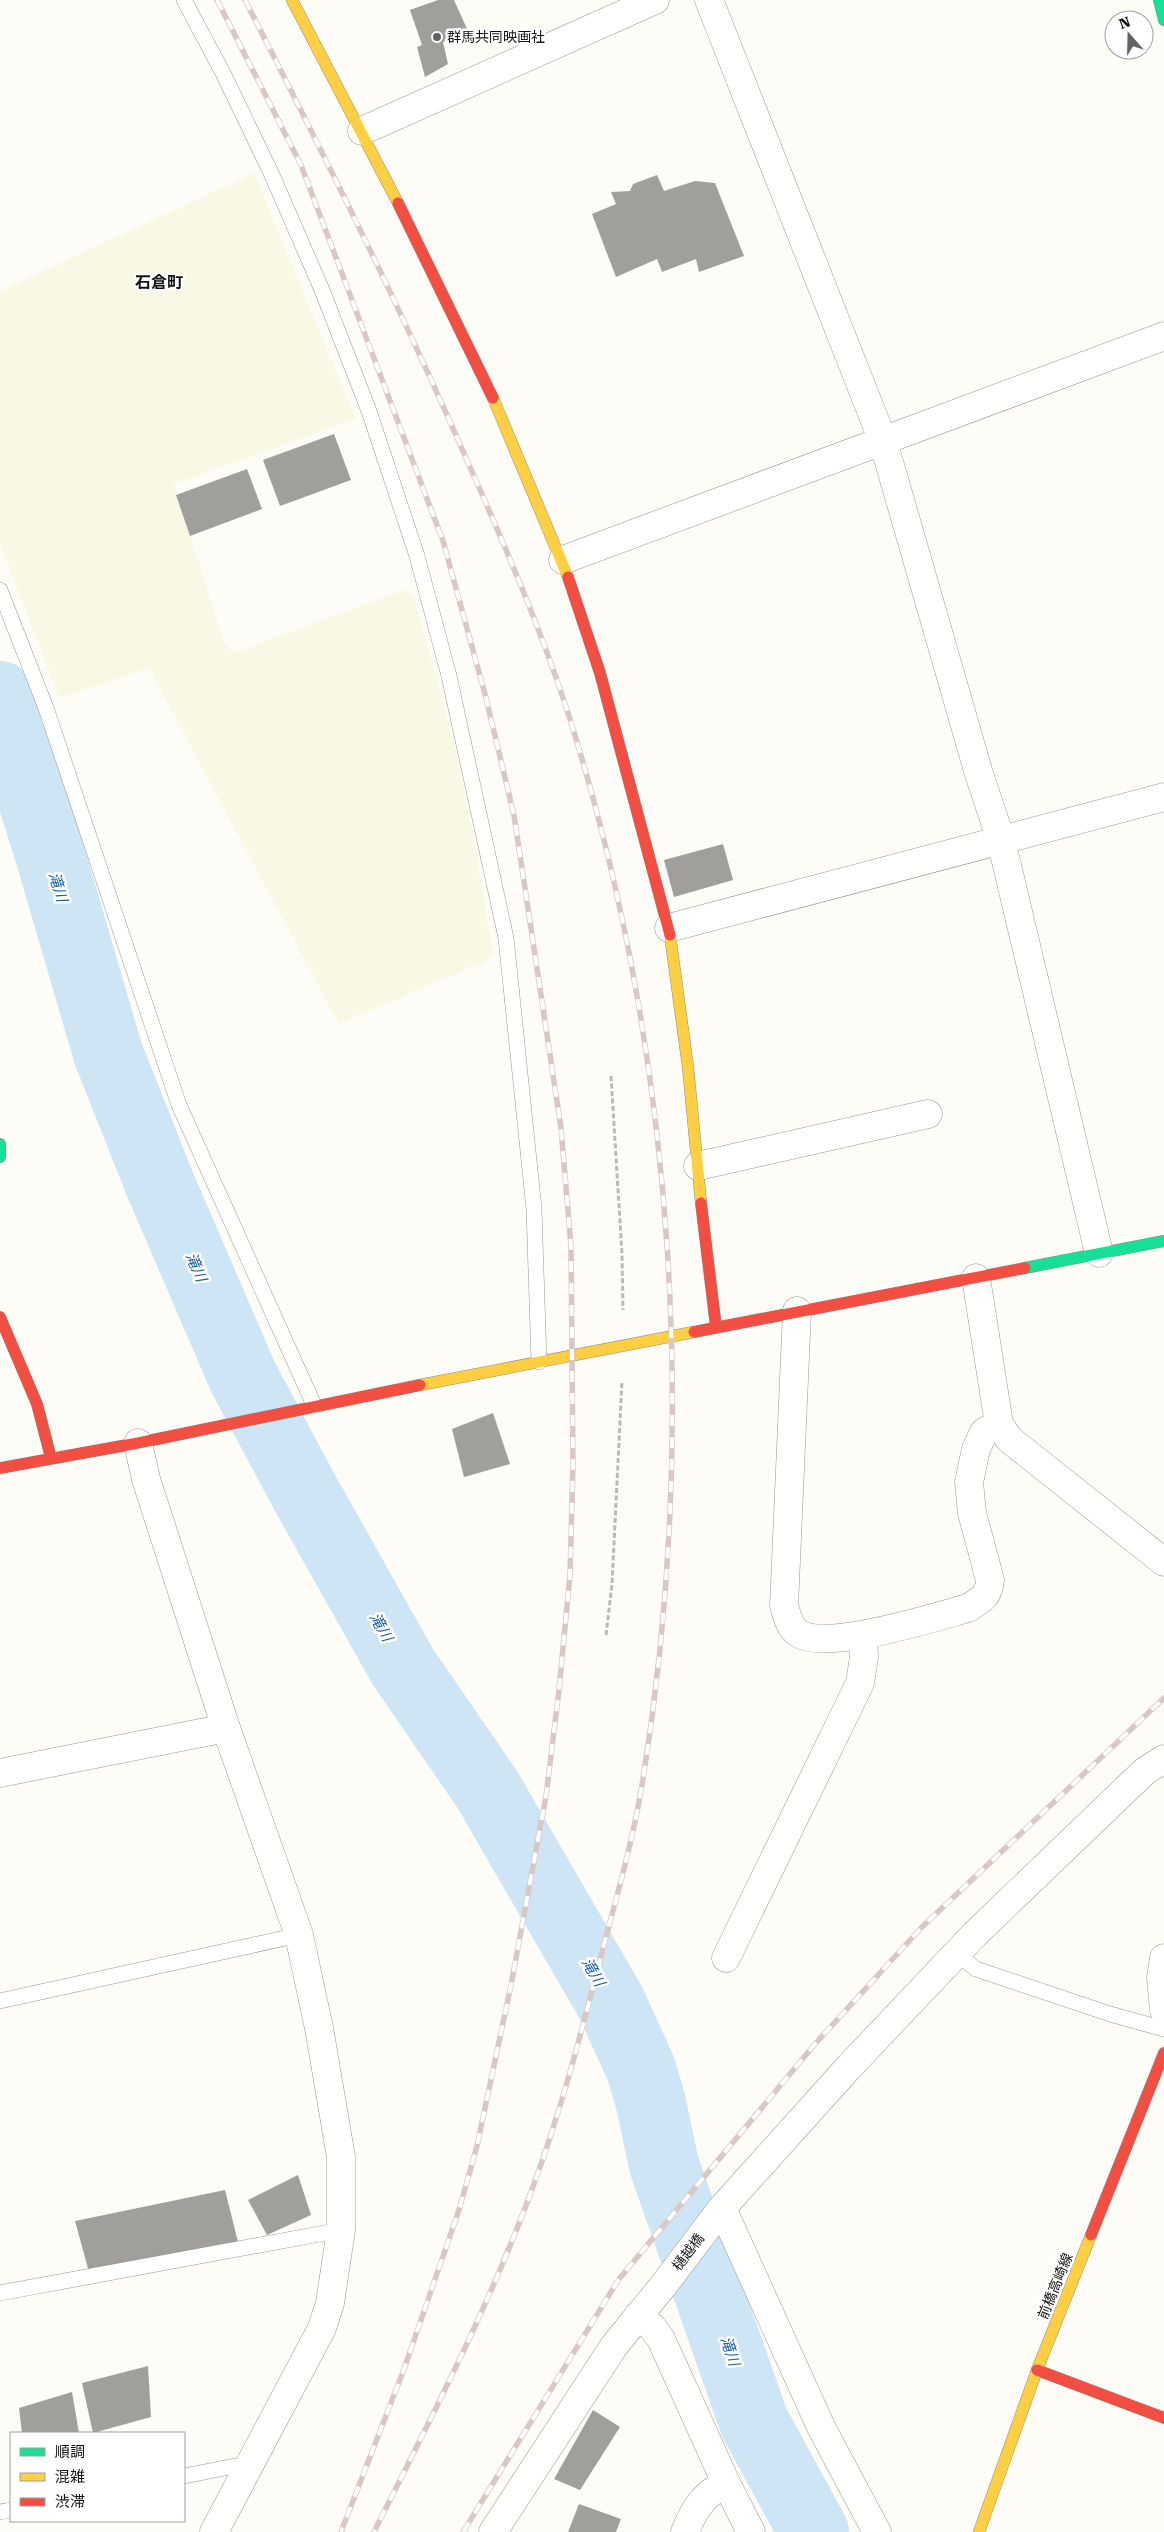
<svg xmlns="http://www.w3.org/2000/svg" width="1164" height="2532" viewBox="0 0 1164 2532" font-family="'Roboto Serif','Noto Sans JP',serif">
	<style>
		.farmland { fill: #f9f8e4 }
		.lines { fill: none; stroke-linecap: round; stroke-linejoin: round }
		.river { stroke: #cee5f6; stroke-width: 70 }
		.building { fill: #a19f9c }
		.lane-casing { stroke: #979795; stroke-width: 16 }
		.street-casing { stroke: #979795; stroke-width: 29 }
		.fast-casing { stroke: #8e8d8b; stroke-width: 12 }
		.slow-casing { stroke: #8e8d8b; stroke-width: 12 }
		.jam-casing { stroke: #8e8d8b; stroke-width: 12 }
		.path { stroke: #b9b9b8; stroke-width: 3; stroke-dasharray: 5 2.5; stroke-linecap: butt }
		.lane { stroke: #fffffe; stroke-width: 15 }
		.street { stroke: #fffffe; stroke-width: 28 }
		.fast { stroke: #16e098; stroke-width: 11 }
		.slow { stroke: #ffcf43; stroke-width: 11 }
		.jam { stroke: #f24e42; stroke-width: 11 }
		.rail-casing { stroke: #d9c7c6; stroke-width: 5.5 }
		.rail { stroke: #fff; stroke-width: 4; stroke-dasharray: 11; stroke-linecap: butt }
		.poi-dot { fill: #646362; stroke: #fff; stroke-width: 2 }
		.labels { text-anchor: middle; stroke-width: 5; stroke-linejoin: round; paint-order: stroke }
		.poi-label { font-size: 14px; fill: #111; stroke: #fff; text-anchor: start }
		.street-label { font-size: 14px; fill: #111; stroke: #fff }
		.water-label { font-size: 15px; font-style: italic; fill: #195ca4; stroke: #fff }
		.quarter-label { font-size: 16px; font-weight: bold; fill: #111; stroke: #fff }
	</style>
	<rect width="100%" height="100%" fill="#fdfcf7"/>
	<path class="farmland" d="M254 173 356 419 174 484 225 645 236 652 407 589 414 597 455 747 475 845 493 954 486 961 339 1024 149 668 59 698 0 544V291Z"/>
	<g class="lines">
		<path class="river" d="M0 696 49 851 108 1053 159 1182 243 1377 305 1493 403 1667 487 1789 611 2003 641 2069 651 2103 664 2165 754 2422 814 2532"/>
	</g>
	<g class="building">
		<path d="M438 0H454L468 31 443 42 448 64 425 77 417 47 422 45 410 10Z"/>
		<path d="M657 175 664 191 695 181 715 183 744 256 699 272 696 259 662 272 657 259 616 277 592 214 616 204 611 192 630 191 633 184Z"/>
		<path d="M334 434 351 480 280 506 263 460Z"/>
		<path d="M247 469 262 509 190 536 176 495Z"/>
		<path d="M723 844 733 880 674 897 664 860Z"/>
		<path d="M493 1413 510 1464 464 1477 452 1429Z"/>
		<path d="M298 2175 311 2215 267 2235 248 2200Z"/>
		<path d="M225 2190 238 2242 89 2272 75 2221Z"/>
		<path d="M148 2366 151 2417 93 2433 82 2383Z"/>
		<path d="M72 2392 79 2433H22L19 2408Z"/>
		<path d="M593 2410 620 2427 580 2490 554 2479Z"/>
		<path d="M579 2504 621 2519 616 2532H568Z"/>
	</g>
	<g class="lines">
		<defs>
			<g id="lane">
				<path d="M184 0 224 75 272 175 322 290 369 411 417 556 449 676 506 938 534 1209 539 1362"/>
				<path d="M0 590 46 708 179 1105 314 1405"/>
				<path d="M957 1954 976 1969 1110 2014 1164 2029"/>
				<path d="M0 2001 299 1935"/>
				<path d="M0 2293 341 2230"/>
				<path d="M184 2476 235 2466 247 2469"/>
				<path d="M0 2512 11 2510"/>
			</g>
			<g id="street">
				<path d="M709 0 883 441 979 774 1001 840 1099 1253"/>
				<path d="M362 131 655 0"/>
				<path d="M563 560 1164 336"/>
				<path d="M669 928 1164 797"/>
				<path d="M698 1166 928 1114"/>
				<path d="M976 1278 999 1424 1009 1439 1164 1562"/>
				<path d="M797 1311 784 1606C787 1615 789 1627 798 1633 826 1652 935 1617 968 1608 981 1600 989 1596 990 1580L972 1513 969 1482 976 1449 984 1432 999 1424"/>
				<path d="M138 1443 146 1479 226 1728 299 1935 319 2028 341 2157V2230L330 2303 322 2328 214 2532"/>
				<path d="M0 1773 226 1728"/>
				<path d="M726 1958 860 1683 864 1657 863 1636"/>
				<path d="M1164 1958 1161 1978 1164 2010"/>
				<path d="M722 2208 821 2427 877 2532"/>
				<path d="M638 2316 652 2327 661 2339 726 2483 751 2532"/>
				<path d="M493 2532 614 2346 663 2286 722 2208 848 2068 975 1934 1145 1771 1164 1759"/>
				<path d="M685 2532C694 2509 704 2494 726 2483"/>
			</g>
			<g id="fast">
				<path d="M1159 0 1164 20"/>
				<path d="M0 1144V1157"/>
				<path d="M1025 1268 1164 1241"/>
			</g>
			<g id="slow">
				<path d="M292 0 398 203"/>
				<path d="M493 398 568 577"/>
				<path d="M670 935 688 1067 701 1203"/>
				<path d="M420 1385 694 1332"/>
				<path d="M979 2532 1037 2370 1091 2235"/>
			</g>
			<g id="jam">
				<path d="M398 203 493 398"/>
				<path d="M568 577 600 673 670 935"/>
				<path d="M701 1203 716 1327"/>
				<path d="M0 1317 37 1404 51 1458"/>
				<path d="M694 1332 1025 1268"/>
				<path d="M0 1468 138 1443 420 1385"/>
				<path d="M1091 2235 1164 2053"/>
				<path d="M1037 2370 1164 2418"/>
			</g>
		</defs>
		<use href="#lane" class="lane-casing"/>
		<use href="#street" class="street-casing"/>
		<use href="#fast" class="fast-casing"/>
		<use href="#slow" class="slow-casing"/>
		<use href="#jam" class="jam-casing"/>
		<g class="path">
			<path d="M611 1076 622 1254 623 1310"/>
			<path d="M606 1635 612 1584 622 1381"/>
		</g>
		<use href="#lane" class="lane"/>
		<use href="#street" class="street"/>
		<use href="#fast" class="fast"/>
		<use href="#slow" class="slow"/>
		<use href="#jam" class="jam"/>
		<defs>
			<g id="rail">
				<path d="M217 0 301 165 443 541 485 694 514 815 561 1128 571 1246 573 1464 570 1575 559 1690 546 1796 511 1985 477 2146 459 2210 404 2369 341 2532"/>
				<path d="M245 0C322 151 398 302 466 458 506 548 545 638 574 732 676 1066 698 1434 643 1779 634 1836 618 1892 603 1948 582 2030 561 2112 531 2192 488 2309 430 2420 374 2532"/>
				<path d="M463 2532 619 2279 815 2044 922 1927 1164 1698"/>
			</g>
		</defs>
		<use href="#rail" class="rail-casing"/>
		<use href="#rail" class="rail"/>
	</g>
	<circle class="poi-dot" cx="437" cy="37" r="5"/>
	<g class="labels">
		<g class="poi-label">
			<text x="447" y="42">群馬共同映画社</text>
		</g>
		<g class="street-label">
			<text transform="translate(688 2252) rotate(-53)" y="5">樋越橋</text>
			<text transform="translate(1055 2286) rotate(-68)" y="5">前橋高崎線</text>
		</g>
		<g class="water-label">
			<text transform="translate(58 887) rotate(73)" y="5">滝川</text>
			<text transform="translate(196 1267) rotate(67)" y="5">滝川</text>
			<text transform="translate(381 1627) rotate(61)" y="5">滝川</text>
			<text transform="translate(593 1972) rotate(60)" y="5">滝川</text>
			<text transform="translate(730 2351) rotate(71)" y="5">滝川</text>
		</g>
		<g class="quarter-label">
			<text x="159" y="288">石倉町</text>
		</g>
	</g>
	<rect x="10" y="2432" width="175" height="90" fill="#ffffff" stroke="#a0a0a0"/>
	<rect x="20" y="2448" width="25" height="8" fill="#16e098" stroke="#a0a0a0"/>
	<text x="55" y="2457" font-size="15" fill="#111111">順調</text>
	<rect x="20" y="2473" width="25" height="8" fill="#ffcf43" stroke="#a0a0a0"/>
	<text x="55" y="2482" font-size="15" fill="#111111">混雑</text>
	<rect x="20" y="2498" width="25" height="8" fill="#f24e42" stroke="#a0a0a0"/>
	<text x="55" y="2507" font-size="15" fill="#111111">渋滞</text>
	<g transform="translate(1129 35) rotate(340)"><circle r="24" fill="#ffffff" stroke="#a0a0a0"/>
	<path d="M0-4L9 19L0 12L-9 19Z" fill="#646362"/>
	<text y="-8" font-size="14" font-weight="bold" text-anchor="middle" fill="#111111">N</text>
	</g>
</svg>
